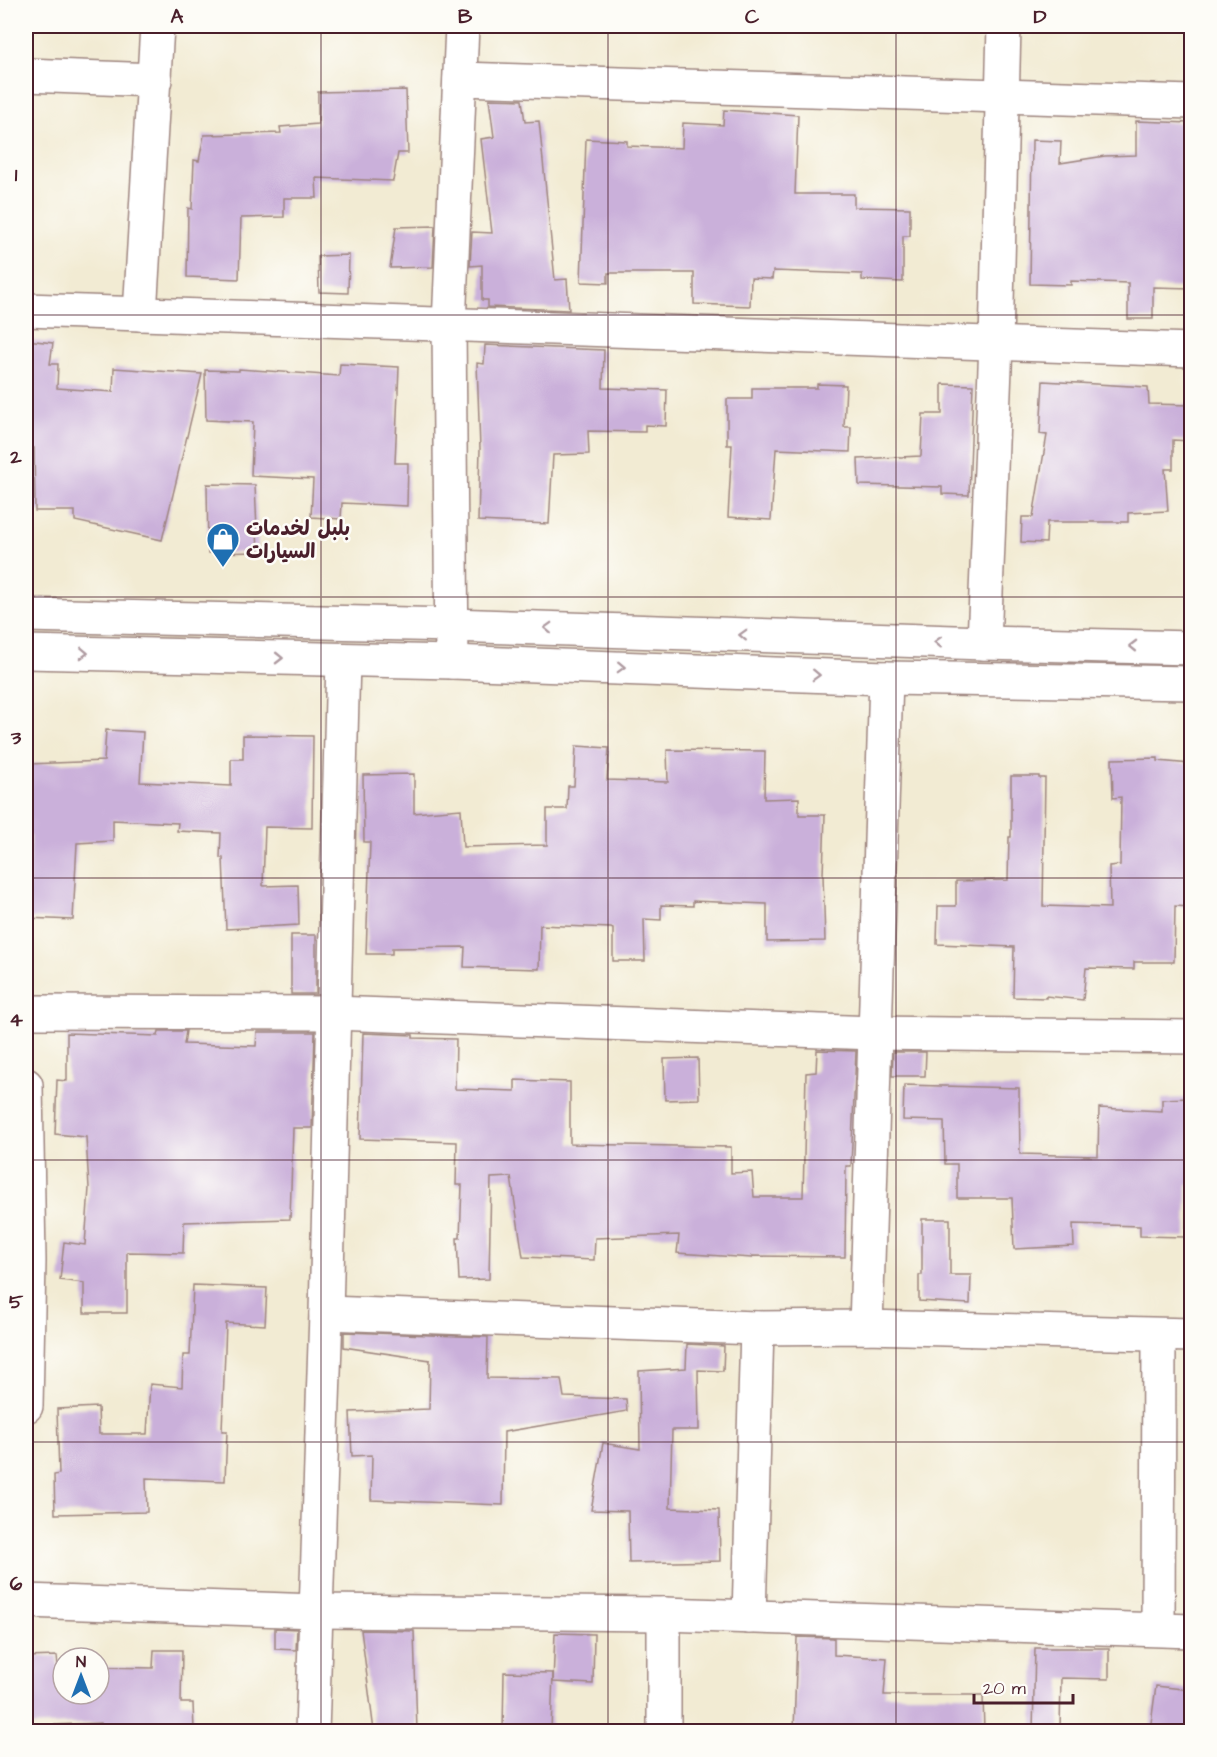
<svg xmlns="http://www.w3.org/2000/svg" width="1217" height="1757" viewBox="0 0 1217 1757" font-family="'Architects Daughter','Playpen Sans Arabic',sans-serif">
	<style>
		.building { fill: #cab0da }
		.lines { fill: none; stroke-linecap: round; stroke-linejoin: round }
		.minor-casing { stroke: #9e857f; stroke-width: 36 }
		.secondary-casing { stroke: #9e857f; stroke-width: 36 }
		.minor { stroke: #fff; stroke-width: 33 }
		.secondary { stroke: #fff; stroke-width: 33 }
		.oneway { stroke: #ae9aa0 }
		.grid { fill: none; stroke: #4a1f2b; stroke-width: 1.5; stroke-opacity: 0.55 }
		.labels { text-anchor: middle; stroke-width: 5; stroke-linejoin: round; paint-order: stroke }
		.poi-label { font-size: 20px; font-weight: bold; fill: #4a1f2b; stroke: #fdfcf7; text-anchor: start }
		.neatline { fill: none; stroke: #4a1f2b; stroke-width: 2 }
		.grid-label { font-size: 20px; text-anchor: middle; font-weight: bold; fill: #4a1f2b }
	</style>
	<rect width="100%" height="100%" fill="#fdfcf7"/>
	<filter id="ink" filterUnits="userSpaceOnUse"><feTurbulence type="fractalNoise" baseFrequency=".0167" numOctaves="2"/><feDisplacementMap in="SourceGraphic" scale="12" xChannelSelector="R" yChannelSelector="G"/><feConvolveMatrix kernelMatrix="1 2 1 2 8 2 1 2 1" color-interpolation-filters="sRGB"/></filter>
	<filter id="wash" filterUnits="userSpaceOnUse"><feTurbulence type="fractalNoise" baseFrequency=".008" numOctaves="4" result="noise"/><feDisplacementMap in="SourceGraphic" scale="24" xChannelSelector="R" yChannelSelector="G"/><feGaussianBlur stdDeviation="1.35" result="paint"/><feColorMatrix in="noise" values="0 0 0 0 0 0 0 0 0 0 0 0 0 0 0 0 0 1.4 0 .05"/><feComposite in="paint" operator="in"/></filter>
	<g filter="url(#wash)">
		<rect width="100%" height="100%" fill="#f2ebd3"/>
		<g id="blocks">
			<g class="building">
				<path d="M406 90 408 153H398L393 181 316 178 317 198H284V217L241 218 239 279 187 277 188 208 192 209 194 160 199 161 204 135 281 133 280 127 318 124V92Z"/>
				<path d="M489 99 522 100 525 122 539 121 555 280 567 279 569 310 488 307V300H482V265L470 266 472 232 492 233 481 139 494 137Z"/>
				<path d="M724 110 798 115 795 194H854V207L910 208V236H903V282L862 280V274L773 271 772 279 751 278 750 306 694 304V273H608V283L581 282 586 139 627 141V146L682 148 683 123 723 125Z"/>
				<path d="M1136 121 1191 123V288L1153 287V319H1128V283L1071 281V285L1030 284 1032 140 1061 141 1060 163 1105 156 1136 155Z"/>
				<path d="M435 226 433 267 390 268 396 227Z"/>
				<path d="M349 255 348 293 319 292 318 256Z"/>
				<path d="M26 340 53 343 50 364H58L57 388 113 392 114 368 202 374 162 540 75 521V511H35L34 448 28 447 30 426H26Z"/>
				<path d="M485 345 604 350 603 388 667 390 666 426 645 425V432L588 431 589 454 553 455 549 524 478 521 480 449 477 363 484 364Z"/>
				<path d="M340 364 399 367 395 463H408L407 506 342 503 341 519 311 517 313 479 251 476 253 422 206 420 205 370 239 371V369L339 376Z"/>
				<path d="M1043 381 1148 387 1149 404 1191 405V441L1173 440V469H1165L1168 511 1128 513V522H1047L1046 543 1021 542 1022 517H1033L1047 435 1040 434Z"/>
				<path d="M817 384 846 385 844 427H851L850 452 776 449 771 520 728 517 732 445H727V399H752V388H817Z"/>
				<path d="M942 384 973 385 969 495 942 494V487L859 485 858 459 921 456 923 414H942Z"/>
				<path d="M207 484 255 485 258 552 208 553Z"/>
				<path d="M106 730 143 732 140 782 231 786V759H243V735L313 736 312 828 265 827 263 886 298 885 299 925 226 929 223 858H220L221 833 177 831 178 823 113 820V841L77 843 73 920 27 918 31 835H26V778L28 764 104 761Z"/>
				<path d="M576 746 609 748 607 780 668 782 667 750 765 751 764 799 799 798V815H825L823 875 825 941 767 942V904L693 901V906L661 905V920L644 919 645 961H613V929L611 928 540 925 539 969 464 967 465 947 392 948V954H366L370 842H364L363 775 414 774V813L461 809 463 847 547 845V809H567L568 786H574Z"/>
				<path d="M1158 758V761L1191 764V907L1175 906 1174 962H1134V969L1086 968 1083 1000 1046 996V998L1013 997 1014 947 937 944 938 906H956V881L1008 880 1009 837H1011V776H1039V778H1045L1043 906 1110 908 1109 866 1120 865 1121 797 1113 798 1112 759Z"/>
				<rect x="291" y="935" width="25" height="59"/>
				<path d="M159 1031H186L184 1044 256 1046 257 1032H315L312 1128H293L290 1219 184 1222 183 1253 127 1252V1313H84V1283L60 1280 64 1242 85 1245 89 1188 86 1137 55 1134 57 1080 67 1081V1033L158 1036Z"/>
				<path d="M363 1033 413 1035V1038L456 1039 455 1089 515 1091V1080L570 1082V1144L731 1147V1173L752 1172 754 1197H803L806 1073 816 1072 817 1050 856 1051 851 1166H846L845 1257 752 1256V1258L677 1253 679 1235 595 1238 594 1260 523 1257 511 1177 491 1178 489 1279 459 1280 457 1238H460L462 1185H456L457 1142 360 1139Z"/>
				<path d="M893 1052H926L925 1076H892Z"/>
				<path d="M698 1058 699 1099 665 1100 664 1059Z"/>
				<path d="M904 1085 1019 1088 1020 1154 1098 1156 1099 1108 1162 1111V1099L1190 1098 1191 1185 1187 1184 1186 1237 1140 1236V1226L1073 1224 1074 1246 1014 1249 1012 1198H957V1164H945L944 1121 903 1120Z"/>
				<path d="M922 1219H950V1275H971L970 1304 919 1301V1275H922Z"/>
				<path d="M193 1285 267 1288 265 1325 226 1323 222 1431H227L225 1481 146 1478 147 1512 55 1514 54 1475 59 1474 57 1409 98 1407 99 1434H147L150 1384 182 1387 183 1355H190Z"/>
				<path d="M344 1332 488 1337 487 1378 561 1379 564 1397 626 1399 627 1411 504 1432 503 1505 371 1500 372 1455 352 1456 350 1412 429 1409 430 1360 344 1347Z"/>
				<path d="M687 1344 724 1346 723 1371 698 1370 699 1430H672L670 1508 719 1510 720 1561 629 1563 628 1511 591 1510 603 1443 640 1449 639 1371 686 1368Z"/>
				<path d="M275 1628 297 1629 296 1650 275 1649Z"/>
				<path d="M361 1630 414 1631 417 1731H374Z"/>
				<path d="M555 1633 594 1634 593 1684 553 1682Z"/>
				<path d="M797 1637 834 1638V1655L887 1658 884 1695H983L984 1731H794Z"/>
				<path d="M1035 1648H1109V1679L1061 1678 1060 1731H1033Z"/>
				<path d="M154 1650H182L181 1703H193L194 1731H100L101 1723 26 1726V1657L57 1656 58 1666H63V1694H99V1667L153 1668Z"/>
				<path d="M504 1672 553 1673 551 1731H503Z"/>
				<path d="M1156 1686 1191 1690V1731H1150Z"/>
			</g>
		</g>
	</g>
	<g filter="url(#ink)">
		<use href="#blocks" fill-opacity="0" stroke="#9e857f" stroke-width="1.5"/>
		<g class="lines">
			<defs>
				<g id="minor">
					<path d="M26 75 155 80"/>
					<path d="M460 79 1192 102"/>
					<path d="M26 310 1192 350"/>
					<path d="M140 314 157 26"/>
					<path d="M984 643 996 343 1004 26"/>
					<path d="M452 662 449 325 462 26"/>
					<path d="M26 1012 333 1013 874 1033 1192 1037"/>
					<path d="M26 1085 29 1261 26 1406"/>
					<path d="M326 1313 757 1328 866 1327 1192 1335"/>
					<path d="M866 1327 886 678"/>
					<path d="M26 1601 316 1611 664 1614 1192 1631"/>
					<path d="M749 1617 757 1328"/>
					<path d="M1158 1629 1159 1335"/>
					<path d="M312 1732 326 1313 343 660"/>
					<path d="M664 1732V1614"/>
				</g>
				<g id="secondary">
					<path d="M26 615 452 625 984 643 1192 648"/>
					<path d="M26 652 452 662 886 678 1192 683"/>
				</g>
			</defs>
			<use href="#minor" class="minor-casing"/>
			<use href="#secondary" class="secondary-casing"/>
			<use href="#minor" class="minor"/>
			<use href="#secondary" class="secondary"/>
		</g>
		<defs><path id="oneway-chevron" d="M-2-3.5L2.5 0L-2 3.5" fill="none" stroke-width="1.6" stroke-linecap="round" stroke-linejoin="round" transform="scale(1.5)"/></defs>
		<g class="oneway">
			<use href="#oneway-chevron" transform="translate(548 628) rotate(-178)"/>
			<use href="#oneway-chevron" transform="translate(743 635) rotate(-178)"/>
			<use href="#oneway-chevron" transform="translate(938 642) rotate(-178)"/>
			<use href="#oneway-chevron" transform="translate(1133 646) rotate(-179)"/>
			<use href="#oneway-chevron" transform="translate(84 653) rotate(2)"/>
			<use href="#oneway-chevron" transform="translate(279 658) rotate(1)"/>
			<use href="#oneway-chevron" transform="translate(621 667) rotate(2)"/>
			<use href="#oneway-chevron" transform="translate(816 675) rotate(2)"/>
		</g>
	</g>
	<path class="grid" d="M321 26V1732M608 26V1732M896 26V1732M26 315H1192M26 597H1192M26 878H1192M26 1160H1192M26 1442H1192"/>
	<defs>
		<symbol id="shop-pin" viewBox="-11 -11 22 30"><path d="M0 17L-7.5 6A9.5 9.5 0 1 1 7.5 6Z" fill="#1f6fb2" stroke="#fdfcf7"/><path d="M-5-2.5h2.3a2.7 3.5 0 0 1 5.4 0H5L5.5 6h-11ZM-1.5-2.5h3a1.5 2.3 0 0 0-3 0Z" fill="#fff"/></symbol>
	</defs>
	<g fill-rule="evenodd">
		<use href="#shop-pin" x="204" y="520" width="38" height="52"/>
	</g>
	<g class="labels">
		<g class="poi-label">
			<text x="246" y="535">بلبل لخدمات<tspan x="246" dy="23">السيارات</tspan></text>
		</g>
	</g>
	<rect width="1217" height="1757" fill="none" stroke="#fdfcf7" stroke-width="66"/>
	<g transform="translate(81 1676)"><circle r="28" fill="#fdfcf7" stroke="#b5a4a5" stroke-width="1.5"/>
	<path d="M0-4.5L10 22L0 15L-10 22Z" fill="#1f6fb2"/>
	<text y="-9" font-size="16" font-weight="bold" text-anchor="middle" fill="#4a1f2b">N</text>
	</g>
	<path d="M974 1694v9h99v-9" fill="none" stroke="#4a1f2b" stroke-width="3"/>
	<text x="983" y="1694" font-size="18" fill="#4a1f2b" stroke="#fdfcf7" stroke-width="4.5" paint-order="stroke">20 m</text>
	<rect x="33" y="33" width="1151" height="1691" class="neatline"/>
	<g class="grid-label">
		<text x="177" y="23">A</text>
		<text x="465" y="23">B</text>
		<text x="752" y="23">C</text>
		<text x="1040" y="23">D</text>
		<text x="16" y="181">1</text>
		<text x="16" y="463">2</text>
		<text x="16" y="744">3</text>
		<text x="16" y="1026">4</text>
		<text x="16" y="1308">5</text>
		<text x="16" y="1590">6</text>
	</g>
</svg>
